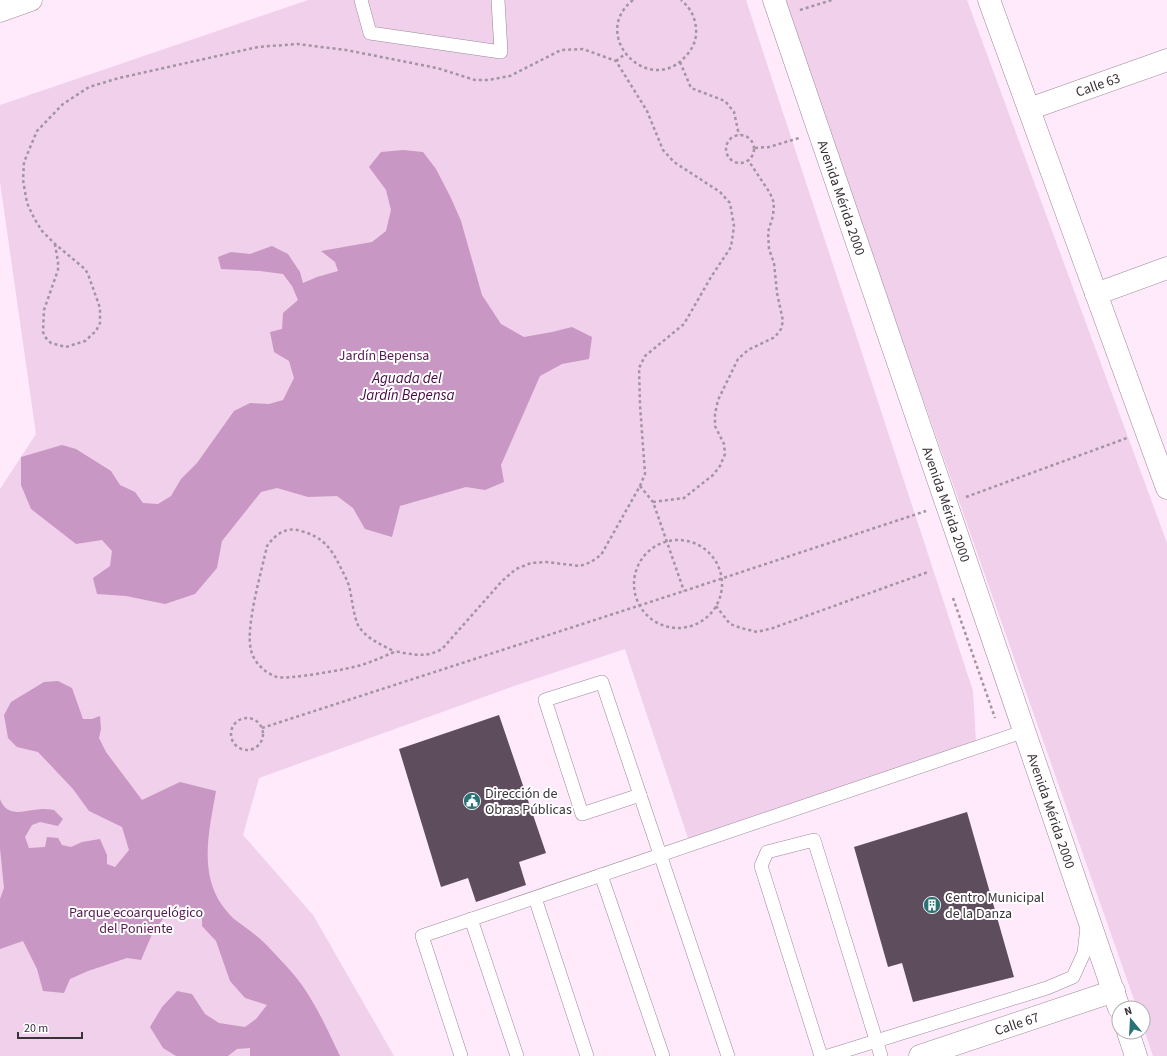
<svg xmlns="http://www.w3.org/2000/svg" width="1167" height="1056" viewBox="0 0 1167 1056" font-family="'Source Sans 3',sans-serif">
	<style>
		.green { fill: #f0d0eb }
		.water { fill: #c997c3 }
		.building { fill: #5e4d5c }
		.lines { fill: none; stroke-linecap: round; stroke-linejoin: round }
		.lane-casing { stroke: #9b8898; stroke-width: 14 }
		.street-casing { stroke: #9b8898; stroke-width: 23 }
		.secondary-casing { stroke: #9b8898; stroke-width: 23 }
		.path { stroke: #a394a1; stroke-width: 2.5; stroke-dasharray: 3 3; stroke-linecap: butt }
		.lane { stroke: #fff; stroke-width: 13 }
		.street { stroke: #fff; stroke-width: 22 }
		.secondary { stroke: #fff; stroke-width: 22 }
		.labels { text-anchor: middle; stroke-width: 4; stroke-linejoin: round; paint-order: stroke }
		.street-label { font-size: 14px; fill: #3a3239; stroke: #fff }
		.park-label { font-size: 14px; fill: #551950; stroke: #fff }
		.poi-label { font-size: 14px; fill: #3a3239; stroke: #fff; text-anchor: start }
		.water-label { font-size: 15px; font-style: italic; fill: #460842; stroke: #fff }
	</style>
	<rect width="100%" height="100%" fill="#ffeafc"/>
	<g class="green">
		<path d="M308 0H746L973 691 976 742 688 838 625 649 514 686 259 778 243 835 313 915 394 1056H0V489L36 434 0 182V105Z"/>
		<path d="M783 0H967L1167 543V1056H1153L1143 1026V1008H1137Z"/>
	</g>
	<g class="water">
		<path d="M403 150 423 152 436 169 451 198 461 221 482 295 501 324 524 337 552 332 572 327 592 337 589 359 562 364 540 376 501 465 504 482 485 490 466 487 400 506 392 537 365 529 353 508 337 496 308 497 277 488 261 492 222 541 217 568 195 594 165 604 126 596 97 594 93 578 110 566 112 551 102 540 76 544 31 509 21 485V457L62 445 76 449 111 471 120 485 135 492 143 503 158 504 171 496 181 479 197 463 234 411 250 403 269 404 283 400 294 378 289 361 274 352 270 332 282 329 283 313 298 300 292 286 283 274 260 271 221 269 218 257 231 252 250 254 272 246 288 254 300 272 303 283 317 277 338 271 335 262 321 251 372 242 386 231 391 210 386 190 369 167 381 152Z"/>
		<path d="M58 681 72 688 83 719H92L100 716 101 729 99 738 106 752 142 800 180 782 216 791C208 837 196 883 234 919 239 923 244 926 249 930 263 940 276 955 288 968 312 994 325 1025 340 1056H250V1048L237 1049 228 1056H176L163 1048 150 1027 162 1007 177 991 192 994 205 1014 219 1023 245 1027 256 1019 267 1005 245 998 230 981 216 941 202 926V909L173 906 153 932 141 960 127 958 88 971 70 979 64 993 43 991 37 969 23 941 0 949V899L4 888 0 848V799C7 819 26 810 41 809 45 809 50 809 54 810L63 819 58 826 40 822 32 825 25 837 29 848 45 847 47 837 58 838 62 845 71 847 82 842 100 839 107 855V864L115 867 129 850 122 827 89 811 73 789 38 752 17 747 8 738 4 715 11 702 44 682Z"/>
	</g>
	<g class="building">
		<path d="M499 715 546 853 519 862 526 885 476 902 468 878 441 887 399 749Z"/>
		<path d="M967 812 1014 977 913 1002 902 963 888 967 854 847Z"/>
	</g>
	<g class="lines">
		<defs>
			<g id="lane">
				<path d="M361 0 370 33 501 52 498 0"/>
				<path d="M602 682 640 795 582 814 545 700Z"/>
				<path d="M640 795 728 1056"/>
				<path d="M601 875 663 1056"/>
				<path d="M535 898 587 1056"/>
				<path d="M471 919 517 1056"/>
				<path d="M461 1056 422 936 1025 731"/>
				<path d="M821 1056 761 866 767 852 814 840 881 1056"/>
				<path d="M828 1056 1047 988 1073 977 1084 953 1087 927"/>
			</g>
			<g id="street">
				<path d="M0 11 31 0"/>
				<path id="s1" d="M1029 109 1167 60"/>
				<path d="M1096 294 1167 268"/>
				<path id="s2" d="M920 1056 1114 991"/>
			</g>
			<g id="secondary">
				<path id="s3" d="M774 0 1119 1008"/>
				<path d="M989 0 1167 488"/>
				<path d="M1128 1032 1136 1056"/>
			</g>
		</defs>
		<use href="#lane" class="lane-casing"/>
		<use href="#street" class="street-casing"/>
		<use href="#secondary" class="secondary-casing"/>
		<g class="path">
			<path d="M633 0C589 35 647 95 683 59 690 52 695 45 696 35 697 21 692 9 681 0"/>
			<path d="M800 10 832 0"/>
			<path d="M616 61 625 54"/>
			<path d="M680 62 691 88 725 101 734 112 739 135"/>
			<circle cx="740" cy="149" r="14"/>
			<path d="M755 148 769 147 799 138"/>
			<path d="M55 244 58 262V270L44 310 43 332 46 338 51 343 66 347 85 341 96 331 100 323V308L88 274 85 269 55 244 42 231 34 218 27 203 23 180 24 162 37 131 63 104 89 87 119 78 258 47 297 44 346 50 437 68 475 80H488L510 76 561 50 583 49 616 61 647 111 663 150 674 162 720 192 730 203 734 226 731 247 711 277 684 324 645 356 639 368 640 405 645 474 640 486 601 555 591 562 580 566 546 562 531 563 516 569 502 581 442 649C427 657 419 655 404 653 400 652 396 651 392 653 382 657 372 662 361 665 350 669 287 680 277 677 265 673 254 663 251 650 245 627 262 570 267 546 276 534 286 526 301 531 323 537 330 547 340 566 343 573 347 579 349 586 352 597 353 614 358 625 366 639 381 644 395 652"/>
			<path d="M640 486 653 502 684 591"/>
			<path d="M966 497 1127 438"/>
			<path d="M653 502 684 498 713 475 720 466 725 454 724 444 715 426V414L718 400 738 359 748 350 775 337 781 329 783 321 777 293 774 263 769 249 768 232 773 216 774 203 770 193 748 160"/>
			<circle cx="678" cy="584" r="44"/>
			<path d="M953 598 995 718"/>
			<path d="M716 606 730 624 741 628 757 632 773 628 928 572"/>
			<circle cx="247" cy="734" r="16"/>
			<path d="M262 728 684 591 926 511"/>
		</g>
		<use href="#lane" class="lane"/>
		<use href="#street" class="street"/>
		<use href="#secondary" class="secondary"/>
	</g>
	<defs>
		<symbol id="civic-disc" viewBox="-11 -11 22 22"><circle r="9.5" fill="#297376" stroke="#fff"/><path d="M-.6-6.5H3V-4.5H.6V-3L4-1V1h2V6H-6V1h2V-1L-.6-3ZM-1.2 2.5V6h2.4V2.5Z" fill="#fff"/></symbol>
		<symbol id="building-disc" viewBox="-11 -11 22 22"><circle r="9.5" fill="#297376" stroke="#fff"/><path d="M-4-6H4V6H1V3H-1V6H-4ZM-2.5-4.3h1.7v1.8h-1.7ZM.8-4.3h1.7v1.8H.8ZM-2.5-1h1.7V.8h-1.7ZM.8-1h1.7V.8H.8Z" fill="#fff"/></symbol>
	</defs>
	<g fill-rule="evenodd">
		<use href="#civic-disc" x="462" y="791" width="20" height="20"/>
		<use href="#building-disc" x="922" y="895" width="20" height="20"/>
	</g>
	<g class="labels">
		<g class="street-label">
			<text dy="5" stroke="none"><textPath href="#s1" startOffset="73">Calle 63</textPath></text>
			<text dy="5" stroke="none"><textPath href="#s3" startOffset="209">Avenida Mérida 2000</textPath></text>
			<text dy="5" stroke="none"><textPath href="#s3" startOffset="533">Avenida Mérida 2000</textPath></text>
			<text dy="5" stroke="none"><textPath href="#s3" startOffset="857">Avenida Mérida 2000</textPath></text>
			<text dy="5" stroke="none"><textPath href="#s2" startOffset="102">Calle 67</textPath></text>
		</g>
		<g class="park-label">
			<text x="384" y="360">Jardín Bepensa</text>
			<text x="136" y="917">Parque ecoarquelógico<tspan x="136" dy="16">del Poniente</tspan></text>
		</g>
		<g class="poi-label">
			<text x="485" y="798">Dirección de<tspan x="485" dy="16">Obras Públicas</tspan></text>
			<text x="945" y="902">Centro Municipal<tspan x="945" dy="16">de la Danza</tspan></text>
		</g>
		<g class="water-label">
			<text x="407" y="383">Aguada del<tspan x="407" dy="17">Jardín Bepensa</tspan></text>
		</g>
	</g>
	<g transform="translate(1131 1020) rotate(342)"><circle r="19" fill="#ffffff" stroke="#b0adb0"/>
	<path d="M0-3L7 15L0 10L-7 15Z" fill="#297376"/>
	<text y="-6" font-size="11" font-weight="bold" text-anchor="middle" fill="#3a3239">N</text>
	</g>
	<path d="M18 1032v6h64v-6" fill="none" stroke="#3a3239" stroke-width="2"/>
	<text x="24" y="1032" font-size="12" fill="#3a3239" stroke="#ffffff" stroke-width="3" paint-order="stroke">20 m</text>
</svg>
